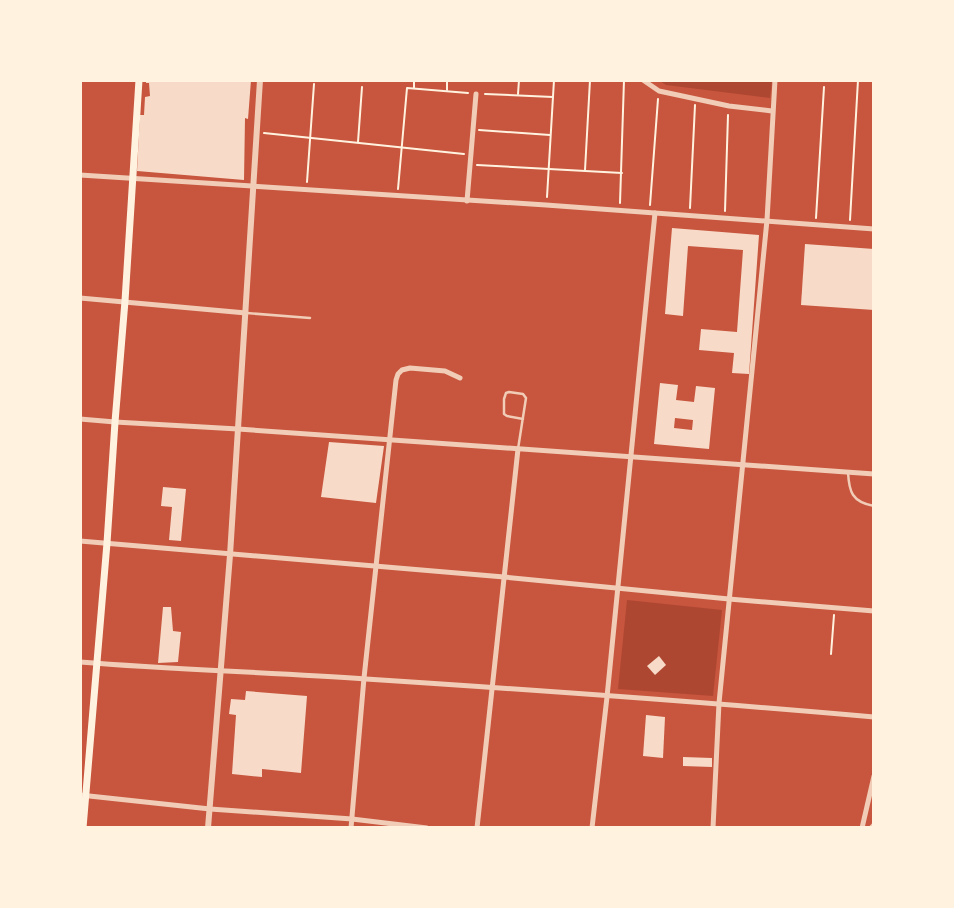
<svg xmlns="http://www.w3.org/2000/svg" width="954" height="908" viewBox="0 0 954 908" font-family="'Fira Sans Condensed',sans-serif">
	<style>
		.green { fill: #ae4732 }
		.building { fill: #f7dbc8; fill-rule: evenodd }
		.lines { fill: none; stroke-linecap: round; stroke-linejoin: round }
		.path { stroke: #fff3e0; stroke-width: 2 }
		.service { stroke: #f1ccb7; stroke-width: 2.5 }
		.minor { stroke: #f1ccb7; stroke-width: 5 }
		.tertiary { stroke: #f1ccb7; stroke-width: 6 }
		.secondary { stroke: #fff3e0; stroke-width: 7 }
	</style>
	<rect width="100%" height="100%" fill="#c8553d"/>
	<g class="green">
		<path d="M660 81H772L770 98 666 85Z"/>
		<path d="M627 600 722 610 713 696 618 689Z"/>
	</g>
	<g class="building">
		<path d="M146 80H251L248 119 245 118 244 180 137 171 140 115H144L145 97 150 96 149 83H146Z"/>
		<path d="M672 228 759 235 749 374 732 373 734 353 699 350 701 329 737 332 743 250 688 246 683 316 665 314Z"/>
		<path d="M805 244 874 249V310L801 305Z"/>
		<path d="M660 383 678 385 676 400 694 402 696 386 715 388 709 449 654 444ZM675 418 693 420 692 430 674 428Z"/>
		<path d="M329 442 384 446 376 503 321 497Z"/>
		<path d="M163 487 186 489 181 541 169 540 172 507 161 506Z"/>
		<path d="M163 607H171L173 631 181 632 178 662 158 663Z"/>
		<path d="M659 656 666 665 655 675 647 666Z"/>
		<path d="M246 691 307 696 301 773 262 769V777L232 774 236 715 229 714 231 699 245 700Z"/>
		<path d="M646 715 665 717 663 758 643 756Z"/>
		<path d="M683 757 712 758V767L683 766Z"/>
	</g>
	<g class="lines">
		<g class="path">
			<path d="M414 88V80"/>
			<path d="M447 90V80"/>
			<path d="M485 94 553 97"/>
			<path d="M518 94 519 80"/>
			<path d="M479 130 550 135"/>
			<path d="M264 133 464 154"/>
			<path d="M358 142 362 87"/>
			<path d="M477 165 622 173"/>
			<path d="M585 170 590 80"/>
			<path d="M307 182 314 84"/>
			<path d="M398 189 407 88 468 93"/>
			<path d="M547 197 554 80"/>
			<path d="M620 203 624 80"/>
			<path d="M650 205 658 99"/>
			<path d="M690 208 695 105"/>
			<path d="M725 211 728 115"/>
			<path d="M816 218 824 87"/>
			<path d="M850 220 858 80"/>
			<path d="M831 654 834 615"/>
		</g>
		<g class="service">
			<path d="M246 313 310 318"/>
			<path d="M518 449 526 398 523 394 509 392 506 393 504 399V414L507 416 523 419"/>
			<path d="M848 472C849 492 852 502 874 506"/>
		</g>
		<g class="minor">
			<path d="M643 80 659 91 729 106 772 111"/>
			<path d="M80 175 546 205 874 229"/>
			<path d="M467 201 476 94"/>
			<path d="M80 298 246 313"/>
			<path d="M80 419 115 422 238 429 874 474"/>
			<path d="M80 541 504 577 729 599 874 611"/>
			<path d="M80 662C176 670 271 672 366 679 535 690 705 702 874 717"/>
			<path d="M80 795 210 809 352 819 427 828"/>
			<path d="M351 828 364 678 396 380 398 374 402 370 410 368 445 371 460 378"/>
			<path d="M477 828 518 449"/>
			<path d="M592 828 607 697 655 213"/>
			<path d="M713 828 719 703 767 220 775 80"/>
			<path d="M862 828 874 776"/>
			<path d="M871 828 874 825"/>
		</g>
		<path class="tertiary" d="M208 828 230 555 260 80"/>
		<path class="secondary" d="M83 828 107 543 115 422 125 301 139 80"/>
	</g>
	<rect width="954" height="908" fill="none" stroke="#fff3e0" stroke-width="164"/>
</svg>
